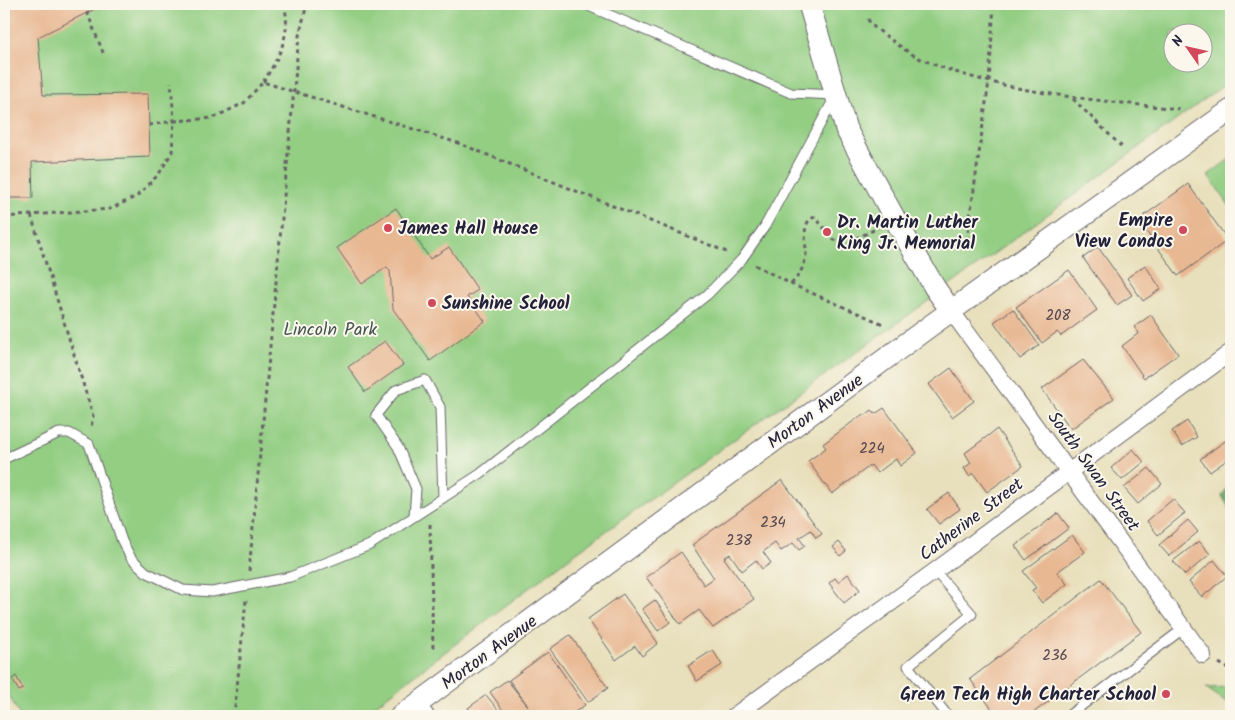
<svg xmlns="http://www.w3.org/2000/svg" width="1235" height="720" viewBox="0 0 1235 720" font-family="Kalam,sans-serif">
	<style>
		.green { fill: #93ce83; stroke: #5a785f; fill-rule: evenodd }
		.forest { fill: #76b171; stroke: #4c6a56 }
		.building { fill: #e8b893 }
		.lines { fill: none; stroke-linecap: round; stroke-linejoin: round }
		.service-casing { stroke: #676468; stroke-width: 11 }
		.minor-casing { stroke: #676468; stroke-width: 18 }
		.tertiary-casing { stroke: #676468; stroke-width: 23 }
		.path { stroke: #676468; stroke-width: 3; stroke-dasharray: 4 4; stroke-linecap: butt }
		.service { stroke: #fff; stroke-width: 9 }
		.minor { stroke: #fff; stroke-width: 16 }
		.tertiary { stroke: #fff; stroke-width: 21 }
		.poi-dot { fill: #d1495b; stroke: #fbf7ec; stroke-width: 2 }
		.labels { text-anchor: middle; stroke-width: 4; stroke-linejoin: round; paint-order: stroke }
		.number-label { font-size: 15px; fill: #544851 }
		.poi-label { font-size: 18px; font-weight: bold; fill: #22223b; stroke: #fbf7ec; text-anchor: start }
		.park-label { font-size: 18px; fill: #445651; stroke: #fbf7ec }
		.street-label { font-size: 18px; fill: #22223b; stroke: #fbf7ec }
	</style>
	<rect width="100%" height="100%" fill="#fbf7ec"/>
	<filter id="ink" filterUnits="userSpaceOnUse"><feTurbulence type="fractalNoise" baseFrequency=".02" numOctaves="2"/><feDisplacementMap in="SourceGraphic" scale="10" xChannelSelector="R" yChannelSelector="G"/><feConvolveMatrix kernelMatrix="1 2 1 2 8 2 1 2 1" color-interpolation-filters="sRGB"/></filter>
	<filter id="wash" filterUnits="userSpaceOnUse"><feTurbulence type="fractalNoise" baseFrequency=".0096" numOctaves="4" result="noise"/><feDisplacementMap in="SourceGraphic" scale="20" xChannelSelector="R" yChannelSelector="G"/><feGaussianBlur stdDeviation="1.12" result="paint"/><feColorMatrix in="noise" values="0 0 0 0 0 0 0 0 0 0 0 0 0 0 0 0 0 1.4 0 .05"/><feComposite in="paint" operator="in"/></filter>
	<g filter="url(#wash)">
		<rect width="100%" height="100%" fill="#e8e0bc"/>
		<g class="green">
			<path d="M4 4H1231V80L980 264 567 559 361 716H20L4 686ZM1172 32H1202V62H1172Z"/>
			<path d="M1231 158V208L1208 175Z"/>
			<path d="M1231 687V705L1206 688Z"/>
		</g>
		<path class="forest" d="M1231 482V511L1222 496Z"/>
		<g id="blocks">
			<g class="building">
				<path d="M4 4H105L38 37 43 95 148 94 150 157 32 162 33 198H4Z"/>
				<path d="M1188 184 1228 240 1178 276 1138 220Z"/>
				<path d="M396 208 430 259 449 247 478 290 467 297 485 321 430 361 393 309 390 271 387 267 362 284 337 248Z"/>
				<path d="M1098 247 1132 295 1117 305 1083 258Z"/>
				<path d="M1145 265 1161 289 1143 301 1127 278Z"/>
				<path d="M1069 270 1097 310 1061 336 1057 332 1042 343 1016 307Z"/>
				<path d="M1013 309 1039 345 1020 359 994 322Z"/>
				<path d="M1151 315 1178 354 1144 378 1122 346 1139 333 1134 327Z"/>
				<path d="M385 341 403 365 365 392 348 367Z"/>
				<path d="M1083 360 1114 398 1071 429 1042 389Z"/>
				<path d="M951 368 974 401 952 417 929 384Z"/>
				<path d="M884 408 917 453 900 466 896 459 877 473 871 465 832 494 808 461 826 448 823 444 863 414 864 416 872 410 875 414Z"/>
				<path d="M1187 421 1197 437 1182 446 1172 431Z"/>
				<path d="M997 429 1023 466 987 492 973 473 969 476 964 468 971 463 965 453Z"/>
				<path d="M1225 441 1231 450V457L1210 472 1200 459Z"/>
				<path d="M1133 449 1144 462 1122 480 1111 468Z"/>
				<path d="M1149 468 1162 484 1138 504 1124 488Z"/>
				<path d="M782 480 822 534 816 538 811 530 799 538 805 546 799 550 793 543 781 551 775 543 763 552 771 563 762 569 756 560 742 571 730 554 724 558 754 599 713 628 699 610 680 624 646 577 681 552 704 585 714 578 692 545Z"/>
				<path d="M949 493 960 509 939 524 927 509Z"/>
				<path d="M1173 499 1185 513 1158 535 1147 521Z"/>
				<path d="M1058 513 1069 528 1026 560 1015 546Z"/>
				<path d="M1188 520 1198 532 1169 556 1159 545Z"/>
				<path d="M1072 535 1085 552 1057 572 1067 584 1042 603 1032 590 1036 588 1023 571Z"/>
				<path d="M1199 541 1210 554 1185 575 1173 561Z"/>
				<path d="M839 542 846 551 840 556 833 547Z"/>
				<path d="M1214 560 1227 576 1202 597 1189 582Z"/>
				<path d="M848 574 860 590 844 603 829 583 835 578 838 582Z"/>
				<path d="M1101 579 1141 632 1029 716H997L970 679Z"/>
				<path d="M623 594 658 643 642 656 635 646 616 660 588 619Z"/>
				<path d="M655 600 670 622 658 631 642 609Z"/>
				<path d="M570 635 608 688 588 702 550 649Z"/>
				<path d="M713 650 722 665 697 681 688 666Z"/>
				<path d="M548 652 585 705 569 716H563L560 712 554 716H507L490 692 507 680 528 706 509 680Z"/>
				<path d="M16 676 23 689 19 691 12 679Z"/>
				<path d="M486 695 495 706 503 716H474L468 708Z"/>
			</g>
		</g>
	</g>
	<g filter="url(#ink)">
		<use href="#blocks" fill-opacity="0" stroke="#676468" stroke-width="1"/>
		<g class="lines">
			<defs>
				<g id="service">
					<path d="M4 459 59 433H69L89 444 122 541 131 558 146 572 183 590 212 592 290 577 370 545 480 474 707 295 742 259 765 226 836 95 791 93 584 4"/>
					<path d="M414 516 416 489 398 447 376 415 396 390 425 380 440 407 443 498"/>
					<path d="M935 571 972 614 908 666 948 716"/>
					<path d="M1068 716 1184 628"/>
				</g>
				<g id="minor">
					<path d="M952 312 1203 655"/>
					<path d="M417 704 426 716"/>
					<path d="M734 716 935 571 1231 352"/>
				</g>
				<g id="tertiary">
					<path d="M809 4 846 129 896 221 935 288 952 312"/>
					<path d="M401 716 930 326 1231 110"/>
				</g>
			</defs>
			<use href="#service" class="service-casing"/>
			<use href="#minor" class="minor-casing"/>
			<use href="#tertiary" class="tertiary-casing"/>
			<g class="path">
				<path d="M87 12 104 55"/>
				<path d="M868 19 871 25C887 36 904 51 921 59 999 93 1095 100 1179 109"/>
				<path d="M263 82C279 58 292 33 284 4"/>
				<path d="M1073 99 1124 149"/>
				<path d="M149 125 174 121 171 82"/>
				<path d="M31 215 93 416 91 428"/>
				<path d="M4 217 110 209 137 196 159 174 172 152 174 121 213 118 244 103 263 82 458 143 729 253"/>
				<path d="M967 240 989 81 994 4"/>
				<path d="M755 265 791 284 883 324"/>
				<path d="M791 284C798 277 802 271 805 260 809 248 798 222 815 217L834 240 848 242 878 228"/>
				<path d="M430 524 433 650"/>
				<path d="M249 571 299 36 307 4"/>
				<path d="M1219 663 1231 670"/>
				<path d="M234 716 246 600"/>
			</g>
			<use href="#service" class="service"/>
			<use href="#minor" class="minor"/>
			<use href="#tertiary" class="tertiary"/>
		</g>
	</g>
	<g class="poi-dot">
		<circle cx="388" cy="228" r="5"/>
		<circle cx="1183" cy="230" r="5"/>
		<circle cx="827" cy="232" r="5"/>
		<circle cx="432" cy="303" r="5"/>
		<circle cx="1166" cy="694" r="5"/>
	</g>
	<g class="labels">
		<g class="number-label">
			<text x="1058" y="320">208</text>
			<text x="872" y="453">224</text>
			<text x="773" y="527">234</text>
			<text x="739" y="545">238</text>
			<text x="1055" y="660">236</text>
		</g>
		<g class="poi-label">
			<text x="1173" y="226" text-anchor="end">Empire<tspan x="1173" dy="21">View Condos</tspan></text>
			<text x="837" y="228">Dr. Martin Luther<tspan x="837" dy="21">King Jr. Memorial</tspan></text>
			<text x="398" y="234">James Hall House</text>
			<text x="442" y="309">Sunshine School</text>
			<text x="1156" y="700" text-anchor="end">Green Tech High Charter School</text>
		</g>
		<g class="park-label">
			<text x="330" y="335">Lincoln Park</text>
		</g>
		<g class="street-label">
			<text transform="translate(815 411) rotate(-36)" y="6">Morton Avenue</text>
			<text transform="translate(1094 471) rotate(54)" y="6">South Swan Street</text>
			<text transform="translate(971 519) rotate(-37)" y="6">Catherine Street</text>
			<text transform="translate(489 652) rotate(-36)" y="6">Morton Avenue</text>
		</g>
	</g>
	<rect width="1235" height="720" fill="none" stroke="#fbf7ec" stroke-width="20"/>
	<g transform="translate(1188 48) rotate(304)"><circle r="24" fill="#fbf7ec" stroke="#a4a2a5"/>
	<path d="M0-4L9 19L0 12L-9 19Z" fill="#d1495b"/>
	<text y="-8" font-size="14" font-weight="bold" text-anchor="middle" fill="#22223b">N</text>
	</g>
</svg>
